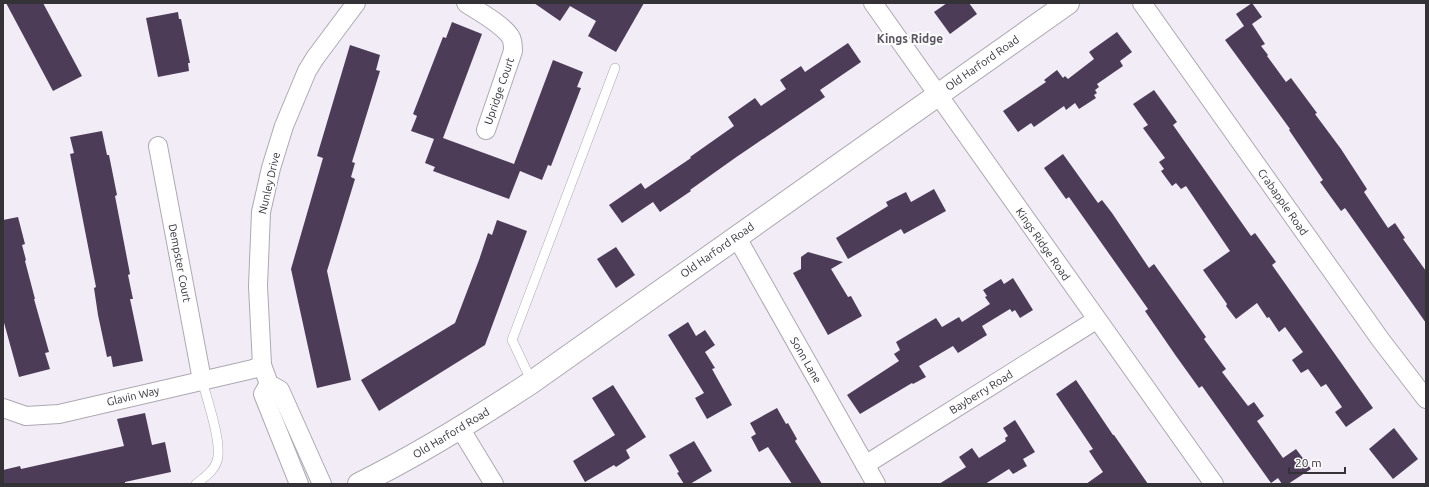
<svg xmlns="http://www.w3.org/2000/svg" width="1429" height="487" viewBox="0 0 1429 487" font-family="Ubuntu,sans-serif">
	<style>
		.building { fill: #4c3c58 }
		.lines { fill: none; stroke-linecap: round; stroke-linejoin: round }
		.lane-casing { stroke: #ada8b2; stroke-width: 10 }
		.street-casing { stroke: #ada8b2; stroke-width: 20 }
		.secondary-casing { stroke: #ada8b2; stroke-width: 24 }
		.lane { stroke: #fff; stroke-width: 9 }
		.street { stroke: #fff; stroke-width: 18 }
		.secondary { stroke: #fff; stroke-width: 22 }
		.labels { text-anchor: middle; stroke-width: 4; stroke-linejoin: round; paint-order: stroke }
		.street-label { font-size: 11px; fill: #353237; stroke: #fdfcfe }
		.neighbourhood-label { font-size: 12px; font-weight: bold; fill: #59545d; stroke: #fdfcfe }
	</style>
	<rect width="100%" height="100%" fill="#f2ecf7"/>
	<g class="building">
		<path d="M6 3H43L82 76 53 91Z"/>
		<path d="M534 3H644L616 52 588 36 596 21 570 6 560 21Z"/>
		<path d="M947 3H969L977 14 950 34 934 12Z"/>
		<path d="M1252 3 1262 17 1252 24 1265 44 1261 46 1268 55 1267 56 1286 82 1291 78 1317 113 1315 114 1341 149 1367 189 1364 192 1388 228 1395 223 1405 238 1403 239 1426 271V323L1345 208 1341 211 1320 182 1323 180 1289 130 1290 129 1225 40 1244 26 1236 14Z"/>
		<path d="M178 12 179 19H181L190 63H188L189 71 158 77 146 18Z"/>
		<path d="M452 22 482 34 443 138 514 164 553 60 583 72 577 87 581 88 551 166 548 165 542 180 520 171 509 199 433 171 435 167 425 163 434 139 411 131 417 116 413 114 443 37 446 38Z"/>
		<path d="M1117 32 1132 52 1120 61 1123 66 1097 84 1099 87 1095 90 1097 93 1094 95 1096 98 1079 109 1075 103 1066 110 1064 106 1034 127 1031 123 1018 132 1003 111 1046 82 1044 80 1057 70 1063 78 1065 76 1068 79 1094 59 1089 52Z"/>
		<path d="M848 43 861 62 820 90 825 97 735 158 690 190 691 191 660 212 653 202 622 223 609 205 641 183 645 189 691 158 690 157 734 126 728 117 738 110 755 98 761 106 786 89 780 80 801 66 805 72Z"/>
		<path d="M350 45 380 55 376 70 380 71 352 162 355 163 351 177 355 179 327 271 351 380 317 388 291 269 323 158 317 156Z"/>
		<path d="M1154 90 1177 122 1173 125 1251 236 1255 233 1276 262 1272 265 1373 408 1346 427 1335 412 1342 407 1326 384 1321 387 1308 369 1301 373 1292 360 1303 352 1285 327 1279 332 1269 317 1267 318 1257 303 1236 319 1226 306 1227 304 1203 270 1230 251 1186 186 1181 189 1176 183 1172 186 1161 171 1164 169 1159 162 1165 158 1143 128 1148 125 1133 104Z"/>
		<path d="M102 131 107 155H109L117 195 115 196 130 274 128 275 133 299H130L143 361 113 367 111 356 107 357 98 315 94 288 96 287 70 154 74 153 70 137Z"/>
		<path d="M1063 154 1098 203 1102 200 1112 213 1149 268 1154 264 1206 337 1204 339 1226 369 1222 372 1248 406 1254 402 1264 416 1257 421 1283 458 1296 449 1311 469 1288 484H1282L1278 478 1271 483 1202 386 1199 388 1176 356 1145 311 1148 309 1069 197 1066 199 1044 168Z"/>
		<path d="M934 189 946 211 904 234 901 229 848 259 836 238 888 206 886 202 906 192 911 202Z"/>
		<path d="M18 217 25 244 22 245 26 260 25 261 35 299H34L49 352 45 353 50 369 19 377 3 319V220Z"/>
		<path d="M497 220 527 231 485 345 379 411 361 380 455 323 479 260 488 233 492 235Z"/>
		<path d="M616 247 635 275 616 288 597 259Z"/>
		<path d="M808 252 843 262 831 269 848 297 851 296 862 316 828 335 793 273 801 269V257Z"/>
		<path d="M1013 278 1033 310 1020 318 1015 310 1012 312 1010 309 982 326 987 335 958 353 953 346 919 366 926 377 913 384 912 383 860 414 847 395 899 361 894 354 900 350 896 342 936 318 942 327 959 317 962 322 990 304 985 297 987 296 983 290 1001 279 1004 284Z"/>
		<path d="M688 322 696 336 705 330 715 345 705 352 715 368 712 369 732 405 707 419 695 398 704 393 668 335Z"/>
		<path d="M1076 380 1113 435H1114L1148 484H1086L1103 472 1089 451 1093 449 1056 394Z"/>
		<path d="M613 385 646 437 626 450 630 458 616 467 614 465 585 482 573 461 615 435 592 398Z"/>
		<path d="M777 408 786 424 788 423 797 439 795 441 822 484H792L768 447 759 452 751 437 756 434 750 423Z"/>
		<path d="M145 413 152 445 165 442 171 472 125 482V484H3V470L20 466 21 469 124 446 117 419Z"/>
		<path d="M1015 420 1035 452 1023 459 1027 466 1013 474 1009 469 985 484H939L966 467 959 457 972 448 979 458 1006 441 1005 438 1008 436 1003 428Z"/>
		<path d="M1394 428 1418 459 1393 479 1369 449Z"/>
		<path d="M694 441 712 471 690 484H684L677 473 679 472 669 455Z"/>
	</g>
	<g class="lines">
		<defs>
			<g id="lane">
				<path d="M532 382 512 340 615 68"/>
				<path d="M196 484C205 477 217 469 218 456 220 436 207 400 202 380"/>
			</g>
			<g id="street">
				<path d="M466 3C479 12 501 23 510 36 513 40 513 46 513 51L486 130"/>
				<path d="M873 3 1214 484"/>
				<path d="M1142 3 1380 339 1426 399"/>
				<path d="M158 146 202 380"/>
				<path d="M736 236 876 484"/>
				<path d="M269 384 263 394 299 484"/>
				<path d="M3 408 26 416 59 414 253 369 262 365"/>
				<path d="M460 428 494 484"/>
				<path d="M865 465 1096 320"/>
				<path d="M322 484 280 390 269 384 262 365 258 286 261 212 271 168 284 126 307 71 315 58 356 3"/>
			</g>
			<path id="secondary" d="M359 484C420 454 476 419 532 382L1068 3"/>
		</defs>
		<use href="#lane" class="lane-casing"/>
		<use href="#street" class="street-casing"/>
		<use href="#secondary" class="secondary-casing"/>
		<use href="#lane" class="lane"/>
		<use href="#street" class="street"/>
		<use href="#secondary" class="secondary"/>
	</g>
	<g class="labels">
		<g class="street-label">
			<text transform="translate(982 63) rotate(-35)" y="4">Old Harford Road</text>
			<text transform="translate(499 91) rotate(-71)" y="4">Upridge Court</text>
			<text transform="translate(269 183) rotate(-77)" y="4">Nunley Drive</text>
			<text transform="translate(1283 202) rotate(55)" y="4">Crabapple Road</text>
			<text transform="translate(1043 244) rotate(55)" y="4">Kings Ridge Road</text>
			<text transform="translate(717 250) rotate(-35)" y="4">Old Harford Road</text>
			<text transform="translate(180 263) rotate(79)" y="4">Dempster Court</text>
			<text transform="translate(806 360) rotate(60)" y="4">Sonn Lane</text>
			<text transform="translate(981 392) rotate(-32)" y="4">Bayberry Road</text>
			<text transform="translate(133 396) rotate(-13)" y="4">Glavin Way</text>
			<text transform="translate(451 433) rotate(-31)" y="4">Old Harford Road</text>
		</g>
		<g class="neighbourhood-label">
			<text x="910" y="43">Kings Ridge</text>
		</g>
	</g>
	<rect width="1429" height="487" fill="none" stroke="#353237" stroke-width="8"/>
	<path d="M1289 467v6h56v-6" fill="none" stroke="#353237" stroke-width="2"/>
	<text x="1295" y="467" font-size="12" fill="#353237" stroke="#fdfcfe" stroke-width="3" paint-order="stroke">20 m</text>
</svg>
